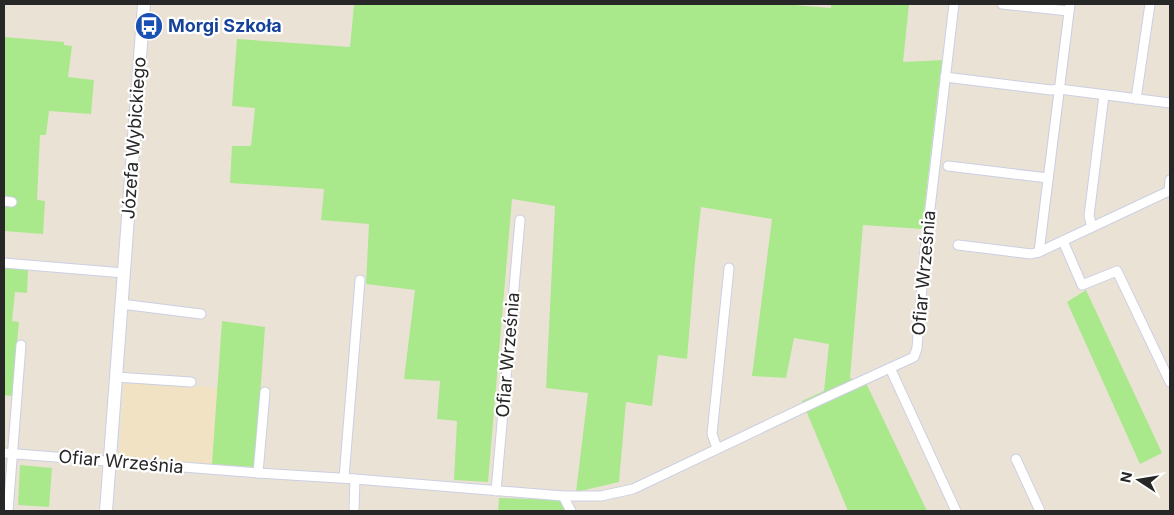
<svg xmlns="http://www.w3.org/2000/svg" width="1174" height="515" viewBox="0 0 1174 515" font-family="Inter,sans-serif">
	<style>
		.education { fill: #f0e2c3 }
		.green { fill: #aae88c }
		.lines { fill: none; stroke-linecap: round; stroke-linejoin: round }
		.street-casing { stroke: #cbcfe2; stroke-width: 11 }
		.secondary-casing { stroke: #cbcfe2; stroke-width: 14 }
		.street { stroke: #fff; stroke-width: 9 }
		.secondary { stroke: #fff; stroke-width: 12 }
		.labels { text-anchor: middle; stroke-width: 4.5; stroke-linejoin: round; paint-order: stroke }
		.transit-label { font-size: 18px; font-weight: bold; fill: #164399; stroke: #fff; text-anchor: start }
		.street-label { font-size: 18px; fill: #272727; stroke: #fff }
	</style>
	<rect width="100%" height="100%" fill="#ebe2d6"/>
	<path class="education" d="M124 381 218 388 213 465 119 456Z"/>
	<g class="green">
		<path d="M335 4H781L831 8V4H909L903 62 943 60 938 90 922 229 863 225 850 378 867 385 927 511H848L802 401 824 391 829 344 794 338 786 378 752 376 772 219 701 207 695 262 687 359 658 355 652 406 626 402 619 482 576 492 588 393 546 388 555 206 512 199 488 482 454 480 457 421 437 419 440 381 404 379 415 290 366 284 369 224 321 220 324 189 230 183 232 146H251L255 108 232 106 237 39 350 47 354 5Z"/>
		<path d="M4 37 64 42V45L72 46 68 77 94 80 91 114 49 111 46 135H40L37 200 45 201 43 234 4 231Z"/>
		<path d="M4 267 28 269 27 293 15 292 12 321 19 322 12 396 4 395Z"/>
		<path d="M1086 290 1162 453 1140 464 1067 302Z"/>
		<path d="M222 321 265 327 255 467 212 464Z"/>
		<path d="M20 465 52 468 49 507 18 505Z"/>
		<path d="M499 498 559 500 565 511H498Z"/>
	</g>
	<g class="lines">
		<defs>
			<g id="street">
				<path d="M1002 4 1069 11"/>
				<path d="M945 77 1051 90 1059 89 1170 103"/>
				<path d="M1136 99 1150 4"/>
				<path d="M948 166 1048 178"/>
				<path d="M4 201 12 202"/>
				<path d="M1092 227 1089 216 1104 95"/>
				<path d="M1063 241 1082 285 1117 271 1170 382"/>
				<path d="M958 245 1031 254 1039 252 1169 191 1170 180"/>
				<path d="M1039 252 1070 4"/>
				<path d="M4 263 124 273"/>
				<path d="M121 304 201 314"/>
				<path d="M890 368 956 511"/>
				<path d="M116 377 191 382"/>
				<path d="M717 448 712 434 729 268"/>
				<path d="M4 453 258 473 355 479 563 496H601L633 489 820 400 914 357 917 348 925 251 954 4"/>
				<path d="M1016 459 1040 511"/>
				<path d="M258 473 265 392"/>
				<path d="M344 478 360 280"/>
				<path d="M496 491 520 220"/>
				<path d="M563 496 571 511"/>
				<path d="M8 511 21 345"/>
				<path d="M354 511 355 479"/>
			</g>
			<path id="secondary" d="M106 511 144 4"/>
		</defs>
		<use href="#street" class="street-casing"/>
		<use href="#secondary" class="secondary-casing"/>
		<use href="#street" class="street"/>
		<use href="#secondary" class="secondary"/>
	</g>
	<defs>
		<symbol id="bus-disc" viewBox="-11 -11 22 22"><circle r="9.5" fill="#1a4fb4" stroke="#fff"/><path d="M-5-6H5V4H4V6H2V4H-2V6H-4V4H-5ZM-3.5-4V0h7V-4ZM-3.5 1.2v1.5H-2V1.2ZM2 1.2v1.5H3.5V1.2Z" fill="#fff"/></symbol>
	</defs>
	<g fill-rule="evenodd">
		<use href="#bus-disc" x="133" y="10" width="32" height="32"/>
	</g>
	<g class="labels">
		<g class="transit-label">
			<text x="168" y="32">Morgi Szkoła</text>
		</g>
		<g class="street-label">
			<text transform="translate(134 138) rotate(-86)" y="6">Józefa Wybickiego</text>
			<text transform="translate(924 273) rotate(-85)" y="6">Ofiar Września</text>
			<text transform="translate(508 355) rotate(-85)" y="6">Ofiar Września</text>
			<text transform="translate(121 462) rotate(5)" y="6">Ofiar Września</text>
		</g>
	</g>
	<rect width="1174" height="515" fill="none" stroke="#272727" stroke-width="10"/>
	<g transform="translate(1139 480) rotate(282)" stroke="#ffffff" stroke-width="4" paint-order="stroke">
	<path d="M0-4L9 19L0 12L-9 19Z" fill="#272727"/>
	<text y="-8" font-size="14" font-weight="bold" text-anchor="middle" fill="#272727">N</text>
	</g>
</svg>
